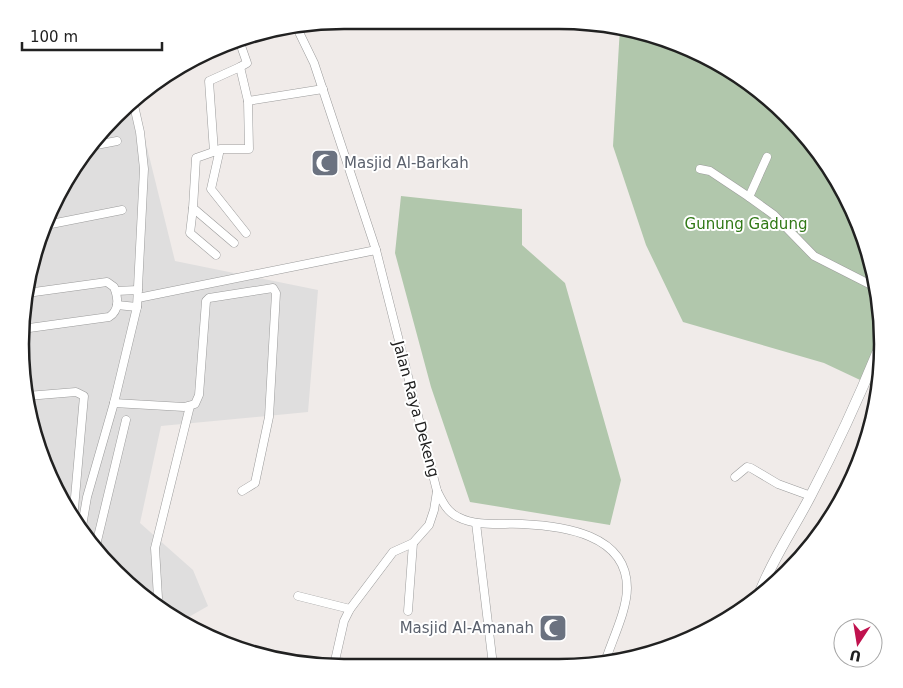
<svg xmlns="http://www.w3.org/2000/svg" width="903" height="688" viewBox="0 0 903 688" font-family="'DejaVu Sans',sans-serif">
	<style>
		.residential { fill: #dfdede }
		.cemetery { fill: #b1c7ac }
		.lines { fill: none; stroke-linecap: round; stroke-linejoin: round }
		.minor-casing { stroke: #9b9b9b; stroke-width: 9 }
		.tertiary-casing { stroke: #9b9b9b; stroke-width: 11 }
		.minor { stroke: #fff; stroke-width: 8 }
		.tertiary { stroke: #fff; stroke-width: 10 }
		.labels { text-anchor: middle; stroke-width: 4; stroke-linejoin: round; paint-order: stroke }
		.worship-label { font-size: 15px; fill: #5b616d; stroke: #fff; text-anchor: start }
		.park-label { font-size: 15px; fill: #307816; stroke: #fff }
		.street-label { font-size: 15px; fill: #212121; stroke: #fff }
		.rim { fill: none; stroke: #212121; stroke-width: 2.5 }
	</style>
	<rect width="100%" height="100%" fill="#f0ebe9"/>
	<path class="residential" d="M135 99 175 261 318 290 308 412 161 426 140 523 193 570 208 606 180 622 164 614 115 573 74 524 31 428 20 344 31 260 63 182 115 115Z"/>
	<g class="cemetery">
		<path d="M620 27 643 31 756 87 829 164 877 281V407L872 418 875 387 824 363 683 322 646 245 613 146Z"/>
		<path d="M401 196 522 209V245L565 283 621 480 610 525 470 502 431 387 395 253Z"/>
	</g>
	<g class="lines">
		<defs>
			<g id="minor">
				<path d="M296 26 314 63 376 250 437 491C442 501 447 512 458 517 477 527 501 523 522 524 563 526 627 534 627 588 627 611 611 642 604 665"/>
				<path d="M239 40 247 63 240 67"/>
				<path d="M165 76 178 67"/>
				<path d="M91 146 117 141"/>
				<path d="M219 150 196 158 193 208 234 243"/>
				<path d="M214 152 209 81 240 67 248 101"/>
				<path d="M767 157 749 197 774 215 814 256 877 288"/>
				<path d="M700 169 710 171 749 197"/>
				<path d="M193 208 190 233 216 255"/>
				<path d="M46 225 122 210"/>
				<path d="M246 233 211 189 220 149H249L248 101 323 89"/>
				<path d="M116 291 138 290"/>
				<path d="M138 298 376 250"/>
				<path d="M117 305 137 307"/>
				<path d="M22 329 109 317C120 310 118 297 114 287L107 282 27 293"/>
				<path d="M27 396 76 392 84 396 73 520"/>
				<path d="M114 403 184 407 195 404 199 395 206 301 209 298 273 288 276 293 269 417 255 483 242 491"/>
				<path d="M735 477 747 467 751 468 778 484 811 496"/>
				<path d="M476 523 493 665"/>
				<path d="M81 532 87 497 114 403 137 307 144 169 140 132 133 101"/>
				<path d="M99 554 97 541 126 420"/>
				<path d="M298 596 350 609"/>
				<path d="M152 604 158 598 155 548 190 406"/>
				<path d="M408 611 413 543"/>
				<path d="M334 665 344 621 350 609 393 552 413 543 429 525 434 510 437 491"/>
			</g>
			<path id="tertiary" d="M760 592C773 558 794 528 811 495 835 449 857 402 877 353"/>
		</defs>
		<use href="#minor" class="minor-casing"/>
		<use href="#tertiary" class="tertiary-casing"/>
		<use href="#minor" class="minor"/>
		<use href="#tertiary" class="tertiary"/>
	</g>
	<defs>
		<symbol id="mosque-square" viewBox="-11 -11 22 22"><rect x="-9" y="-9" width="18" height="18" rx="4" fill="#6b7280" stroke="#fff"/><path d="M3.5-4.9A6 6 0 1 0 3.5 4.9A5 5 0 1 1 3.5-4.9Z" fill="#fff"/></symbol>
	</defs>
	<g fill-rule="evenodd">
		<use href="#mosque-square" x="309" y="147" width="32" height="32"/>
		<use href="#mosque-square" x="537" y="612" width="32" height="32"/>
	</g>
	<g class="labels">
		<g class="worship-label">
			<text x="344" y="168">Masjid Al-Barkah</text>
			<text x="534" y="633" text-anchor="end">Masjid Al-Amanah</text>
		</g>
		<g class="park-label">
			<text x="746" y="229">Gunung Gadung</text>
		</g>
		<g class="street-label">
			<text transform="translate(416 409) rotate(75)" y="5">Jalan Raya Dekeng</text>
		</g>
	</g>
	<path d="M0 0H903V688H0ZM344 29H559A315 315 0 0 1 874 344V344A315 315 0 0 1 559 659H344A315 315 0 0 1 29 344V344A315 315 0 0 1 344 29Z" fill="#fff" fill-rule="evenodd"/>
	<path class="rim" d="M344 29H559A315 315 0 0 1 874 344V344A315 315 0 0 1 559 659H344A315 315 0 0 1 29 344V344A315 315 0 0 1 344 29Z"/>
	<g transform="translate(858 643) rotate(192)"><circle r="24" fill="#ffffff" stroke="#a6a6a6"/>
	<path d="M0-4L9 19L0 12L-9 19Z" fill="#c0124e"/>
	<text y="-8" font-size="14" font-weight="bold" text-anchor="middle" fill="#212121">U</text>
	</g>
	<path d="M22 42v8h140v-8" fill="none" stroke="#212121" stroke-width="2.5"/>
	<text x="30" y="42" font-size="15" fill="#212121" stroke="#ffffff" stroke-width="4" paint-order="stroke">100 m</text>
</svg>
